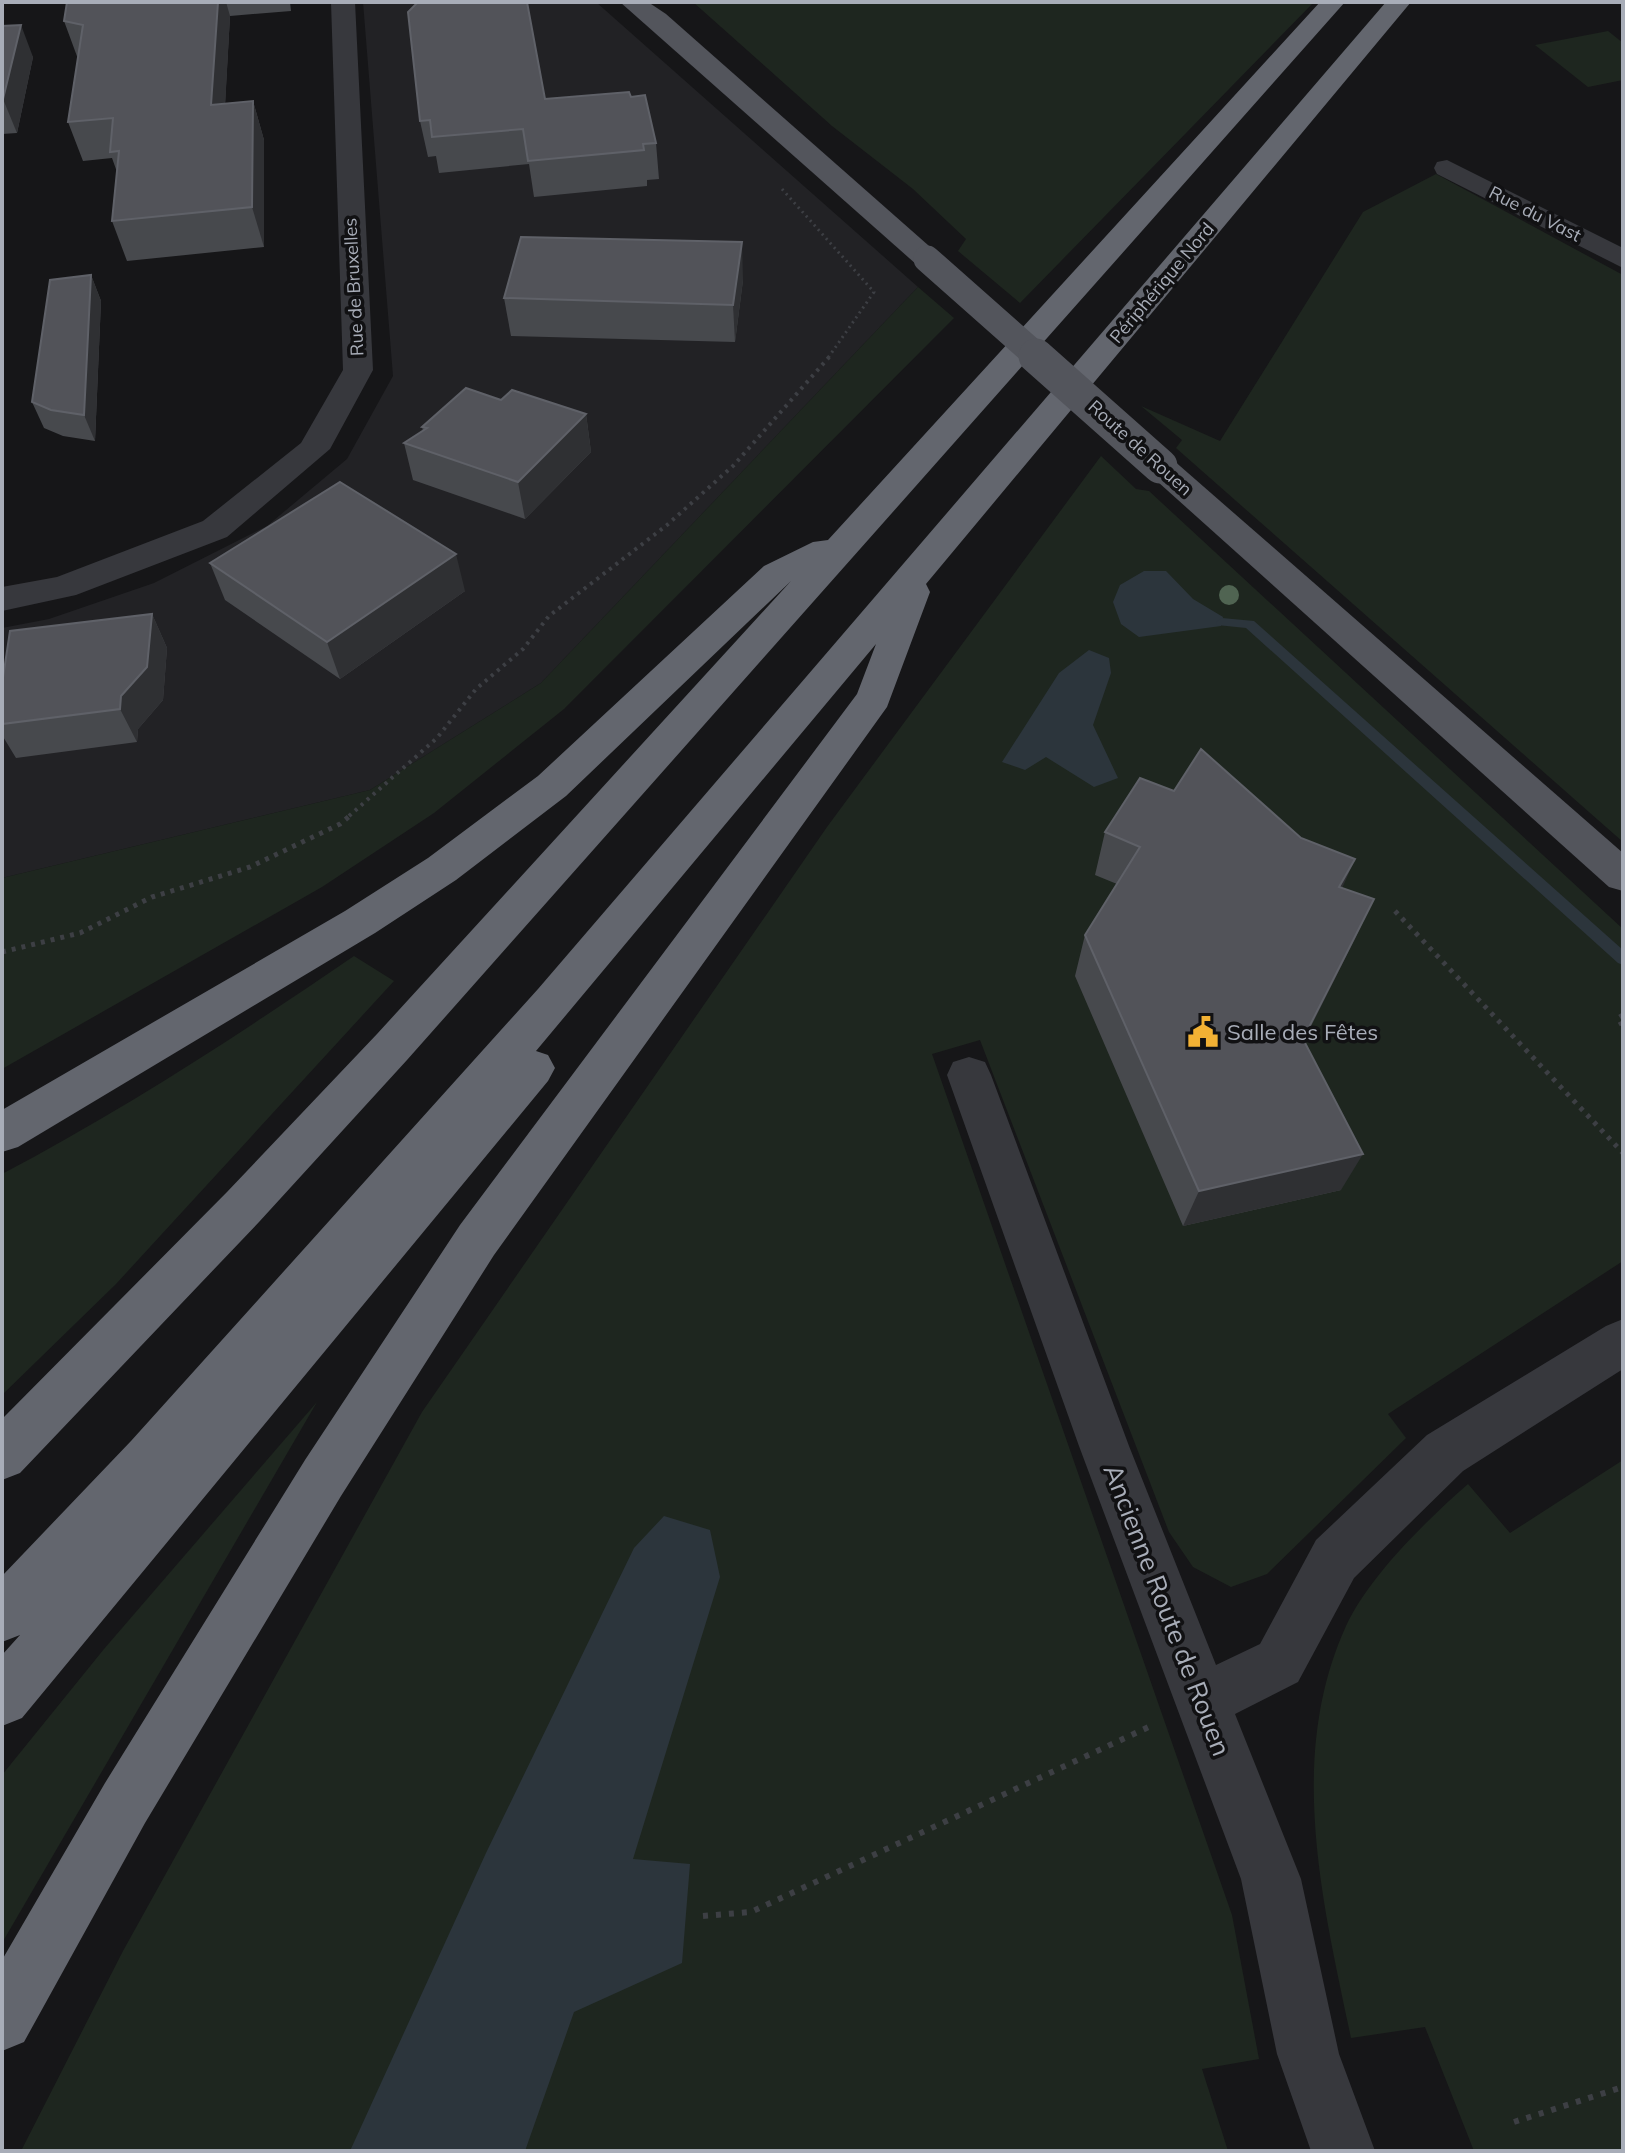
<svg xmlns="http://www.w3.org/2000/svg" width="1625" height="2153" viewBox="0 0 1625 2153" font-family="Mulish,sans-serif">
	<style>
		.built { fill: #222225 }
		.green { fill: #1e261f }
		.water { fill: #2c353c }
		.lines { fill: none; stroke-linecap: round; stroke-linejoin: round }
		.stream { fill: #2c353c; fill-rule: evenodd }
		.path-far3 { stroke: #3d3f44; stroke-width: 3; stroke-dasharray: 2 4; stroke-linecap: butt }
		.path-far2 { stroke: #3d3f44; stroke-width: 4; stroke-dasharray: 3 5; stroke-linecap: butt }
		.path-far1 { stroke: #3d3f44; stroke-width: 5; stroke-dasharray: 4 6; stroke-linecap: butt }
		.path { stroke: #3d3f44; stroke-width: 6; stroke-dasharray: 5 8; stroke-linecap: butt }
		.minor { fill: #37383d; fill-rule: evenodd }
		.major { fill: #53555c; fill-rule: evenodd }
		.highway { fill: #63666e; fill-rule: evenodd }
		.major-bridge-far1 { stroke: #53555c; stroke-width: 27 }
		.major-bridge { stroke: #53555c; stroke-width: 35 }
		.tree { fill: #506452 }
		.wall { fill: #47494d }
		.shaded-wall { fill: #2f3033 }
		.building { fill: #525359; stroke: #5f6168; stroke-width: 2 }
		.labels { text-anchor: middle; stroke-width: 7; stroke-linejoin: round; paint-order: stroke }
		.far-street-label { font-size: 18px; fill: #a8adb8; stroke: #111113 }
		.poi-label { font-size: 22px; fill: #a8adb8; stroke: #111113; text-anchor: start }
		.near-street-label { font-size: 26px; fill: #a8adb8; stroke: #111113 }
	</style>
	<rect width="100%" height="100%" fill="#161618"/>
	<path class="built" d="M363 2H596L918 287 541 683 370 790 2 878V628L49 619 154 583 267 526 347 459 393 376Z"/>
	<g class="green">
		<path d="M693 2H1314L1020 303 958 251 966 239 913 189 832 126Z"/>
		<path d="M1608 31 1623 43V80L1588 87 1535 45Z"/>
		<path d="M1436 174 1623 275V842L1176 448 1182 440 1141 406 1220 441 1363 212Z"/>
		<path d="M918 287 954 318 564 709 434 813 322 887 2 1069V878L370 790 541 683Z"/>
		<path d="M1101 456 1136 489 1149 491 1623 929V1261L1388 1414 1406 1438 1267 1574 1231 1587 1193 1567 1169 1532 980 1040 932 1054 1232 1915 1259 2059 1202 2069 1228 2151H21L123 1951 422 1412 827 827Z"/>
		<path d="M354 956 394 981 116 1284 2 1395V1174C125 1109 240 1034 354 956Z"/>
		<path d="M317 1402 2 1943V1775L104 1649Z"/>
		<path d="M1623 1460V2151H1474L1425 2027 1351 2038C1323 1903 1286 1758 1346 1626 1370 1575 1426 1521 1468 1484L1510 1533Z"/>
	</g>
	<g class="water">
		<path d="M1144 571H1166L1193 599 1223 617 1221 626 1139 637 1121 624 1113 602 1120 585Z"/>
		<path d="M1089 650 1109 658 1111 673 1093 725 1118 778 1094 787 1046 757 1025 770 1002 762 1059 673Z"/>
		<path d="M664 1516 710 1530 720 1577 633 1859 690 1864 682 1963 574 2012 525 2151H350L486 1853 634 1548Z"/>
	</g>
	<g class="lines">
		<path class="stream" d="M1222 618 1254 621 1623 950V965L1618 963 1246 628 1217 625 1216 622Z"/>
		<path class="path-far3" d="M782 189 874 292 828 358"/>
		<path class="path-far2" d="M349 816 437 738 476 689 523 649 549 616 667 525 734 465 830 356"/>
		<g class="path-far1">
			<path d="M1395 911 1623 1153"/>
			<path d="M2 952 80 933 152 897 250 867 340 824 352 814"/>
			<path d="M1623 1015 1618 1018 1623 1027"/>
		</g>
		<g class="path">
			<path d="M703 1916 751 1912 1153 1725"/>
			<path d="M1514 2122 1623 2087"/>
		</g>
		<g class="minor">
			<path d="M331 2H355L373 370 330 449 227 537 76 595 2 611V587L57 577 203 521 301 443 343 370Z"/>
			<path d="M1447 160 1623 248V268L1437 174 1434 168 1437 162Z"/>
			<path d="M969 1057 985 1062 991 1075 1129 1446 1216 1665 1260 1644 1316 1540 1427 1435 1606 1326 1623 1319V1369L1463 1471 1354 1578 1298 1682 1235 1714 1301 1879 1339 2054 1375 2151H1311L1277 2054 1241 1879 1079 1446 947 1075 953 1062Z"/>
		</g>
		<g class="major">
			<path d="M620 2H648L666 14 937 253 941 259 937 265 927 268 917 265Z"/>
			<path d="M1160 456 1172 459 1623 853V891L1609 887 1148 473 1144 466 1148 459Z"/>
		</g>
		<g class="highway">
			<path d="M1320 2H1345L407 1060 259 1222 20 1473 2 1480V1419L227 1192 377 1034 791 581 566 796 456 880 375 933 18 1147 2 1152V1110L345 911 428 858 538 776 764 566 813 542 828 540Z"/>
			<path d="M1386 2H1411L926 584 930 592 887 707 494 1255 341 1496 145 1823 24 2042 2 2051V1960L105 1783 305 1460 460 1225 857 694 876 644 536 1051 548 1055 555 1068 548 1081 22 1718 2 1726V1655L20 1635 2 1642V1576L131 1441 538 989Z"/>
		</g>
		<path class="major-bridge-far1" d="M927 259 1039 358"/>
		<path class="major-bridge" d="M1036 356 1160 466"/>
	</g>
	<circle class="tree" cx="1229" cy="595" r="10"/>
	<g class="wall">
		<path d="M67 2H290L291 11 230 16 225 104 253 101 264 140V247L127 261 112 221 117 172 112 158 83 161 68 122 78 59 64 21Z"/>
		<path d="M2 26 33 57 17 133 2 134Z"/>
		<path d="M631 97 656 143 659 179 647 180V186L534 197 529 164 439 173 436 156 428 157 420 121 545 99Z"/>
		<path d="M91 275 101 301 95 441 63 436 44 428 32 402Z"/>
		<path d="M743 280 735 342 511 336 504 298Z"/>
		<path d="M501 400 586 414 591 452 525 519 413 480 404 443 423 431 422 427Z"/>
		<path d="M210 563 465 591 340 679 225 600Z"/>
		<path d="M152 614 167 648 163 700 138 729 137 742 16 758 2 735V684Z"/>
		<path d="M1105 832 1343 888 1374 899 1304 1040 1341 1190 1183 1226 1075 976 1085 935 1117 884 1095 875Z"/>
	</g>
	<g class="shaded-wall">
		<path d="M218 2H226L230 16 223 144 211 105Z"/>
		<path d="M21 25 33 57 17 133 3 99Z"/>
		<path d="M253 101 264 140V247L252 207Z"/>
		<path d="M742 242 743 280 735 342 733 305Z"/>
		<path d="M91 275 101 301 95 441 84 415Z"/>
		<path d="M586 414 591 452 525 519 518 482Z"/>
		<path d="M456 554 465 591 340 679 327 642Z"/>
		<path d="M152 614 167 648 163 700 138 729 137 742 120 709 121 696Z"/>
		<path d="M1355 859 1336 902 1339 887Z"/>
		<path d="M1374 899 1354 941 1285 1078 1303 1039Z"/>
		<path d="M1363 1154 1341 1190 1183 1226 1199 1191Z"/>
	</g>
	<g class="building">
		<path d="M67 2H218L211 105 253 101 252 207 112 221 119 151 110 152 113 118 68 122 83 25 64 21Z"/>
		<path d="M418 2H527L545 99 629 92 631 97 645 95 656 143 643 144 644 150 528 161 523 129 432 137 430 120 420 121 408 12Z"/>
		<path d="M21 25 3 99H2V26Z"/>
		<path d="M521 237 742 242 733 305 504 298Z"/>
		<path d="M91 275 84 415 51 410 32 402 50 280Z"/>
		<path d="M466 388 501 400 512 390 586 414 518 482 404 443 427 428 422 427Z"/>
		<path d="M340 482 456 554 327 642 210 563Z"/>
		<path d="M152 614 147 667 121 696 120 709 2 724V684L10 631Z"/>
		<path d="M1201 749 1301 838 1355 859 1339 887 1374 899 1303 1039 1363 1154 1199 1191 1085 935 1140 847 1105 832 1140 778 1174 791Z"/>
	</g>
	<defs>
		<symbol id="civic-bare" viewBox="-9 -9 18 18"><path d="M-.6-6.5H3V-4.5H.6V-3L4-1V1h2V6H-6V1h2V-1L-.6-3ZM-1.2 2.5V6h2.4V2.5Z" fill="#f2b134" stroke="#111113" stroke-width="2.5" paint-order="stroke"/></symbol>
	</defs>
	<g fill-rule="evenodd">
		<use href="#civic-bare" x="1181" y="1010" width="44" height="44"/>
	</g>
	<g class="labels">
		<g class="far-street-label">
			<text transform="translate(1535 214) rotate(27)" y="6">Rue du Vast</text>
			<text transform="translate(1162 283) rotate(-50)" y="6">Périphérique Nord</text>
			<text transform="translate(354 287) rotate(-93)" y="6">Rue de Bruxelles</text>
			<text transform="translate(1140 448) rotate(42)" y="6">Route de Rouen</text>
		</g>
		<g class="poi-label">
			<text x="1227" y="1040">Salle des Fêtes</text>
		</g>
		<g class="near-street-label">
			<text transform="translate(1167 1610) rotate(69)" y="9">Ancienne Route de Rouen</text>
		</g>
	</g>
	<rect width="1625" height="2153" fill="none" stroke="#a8adb8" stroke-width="8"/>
</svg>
